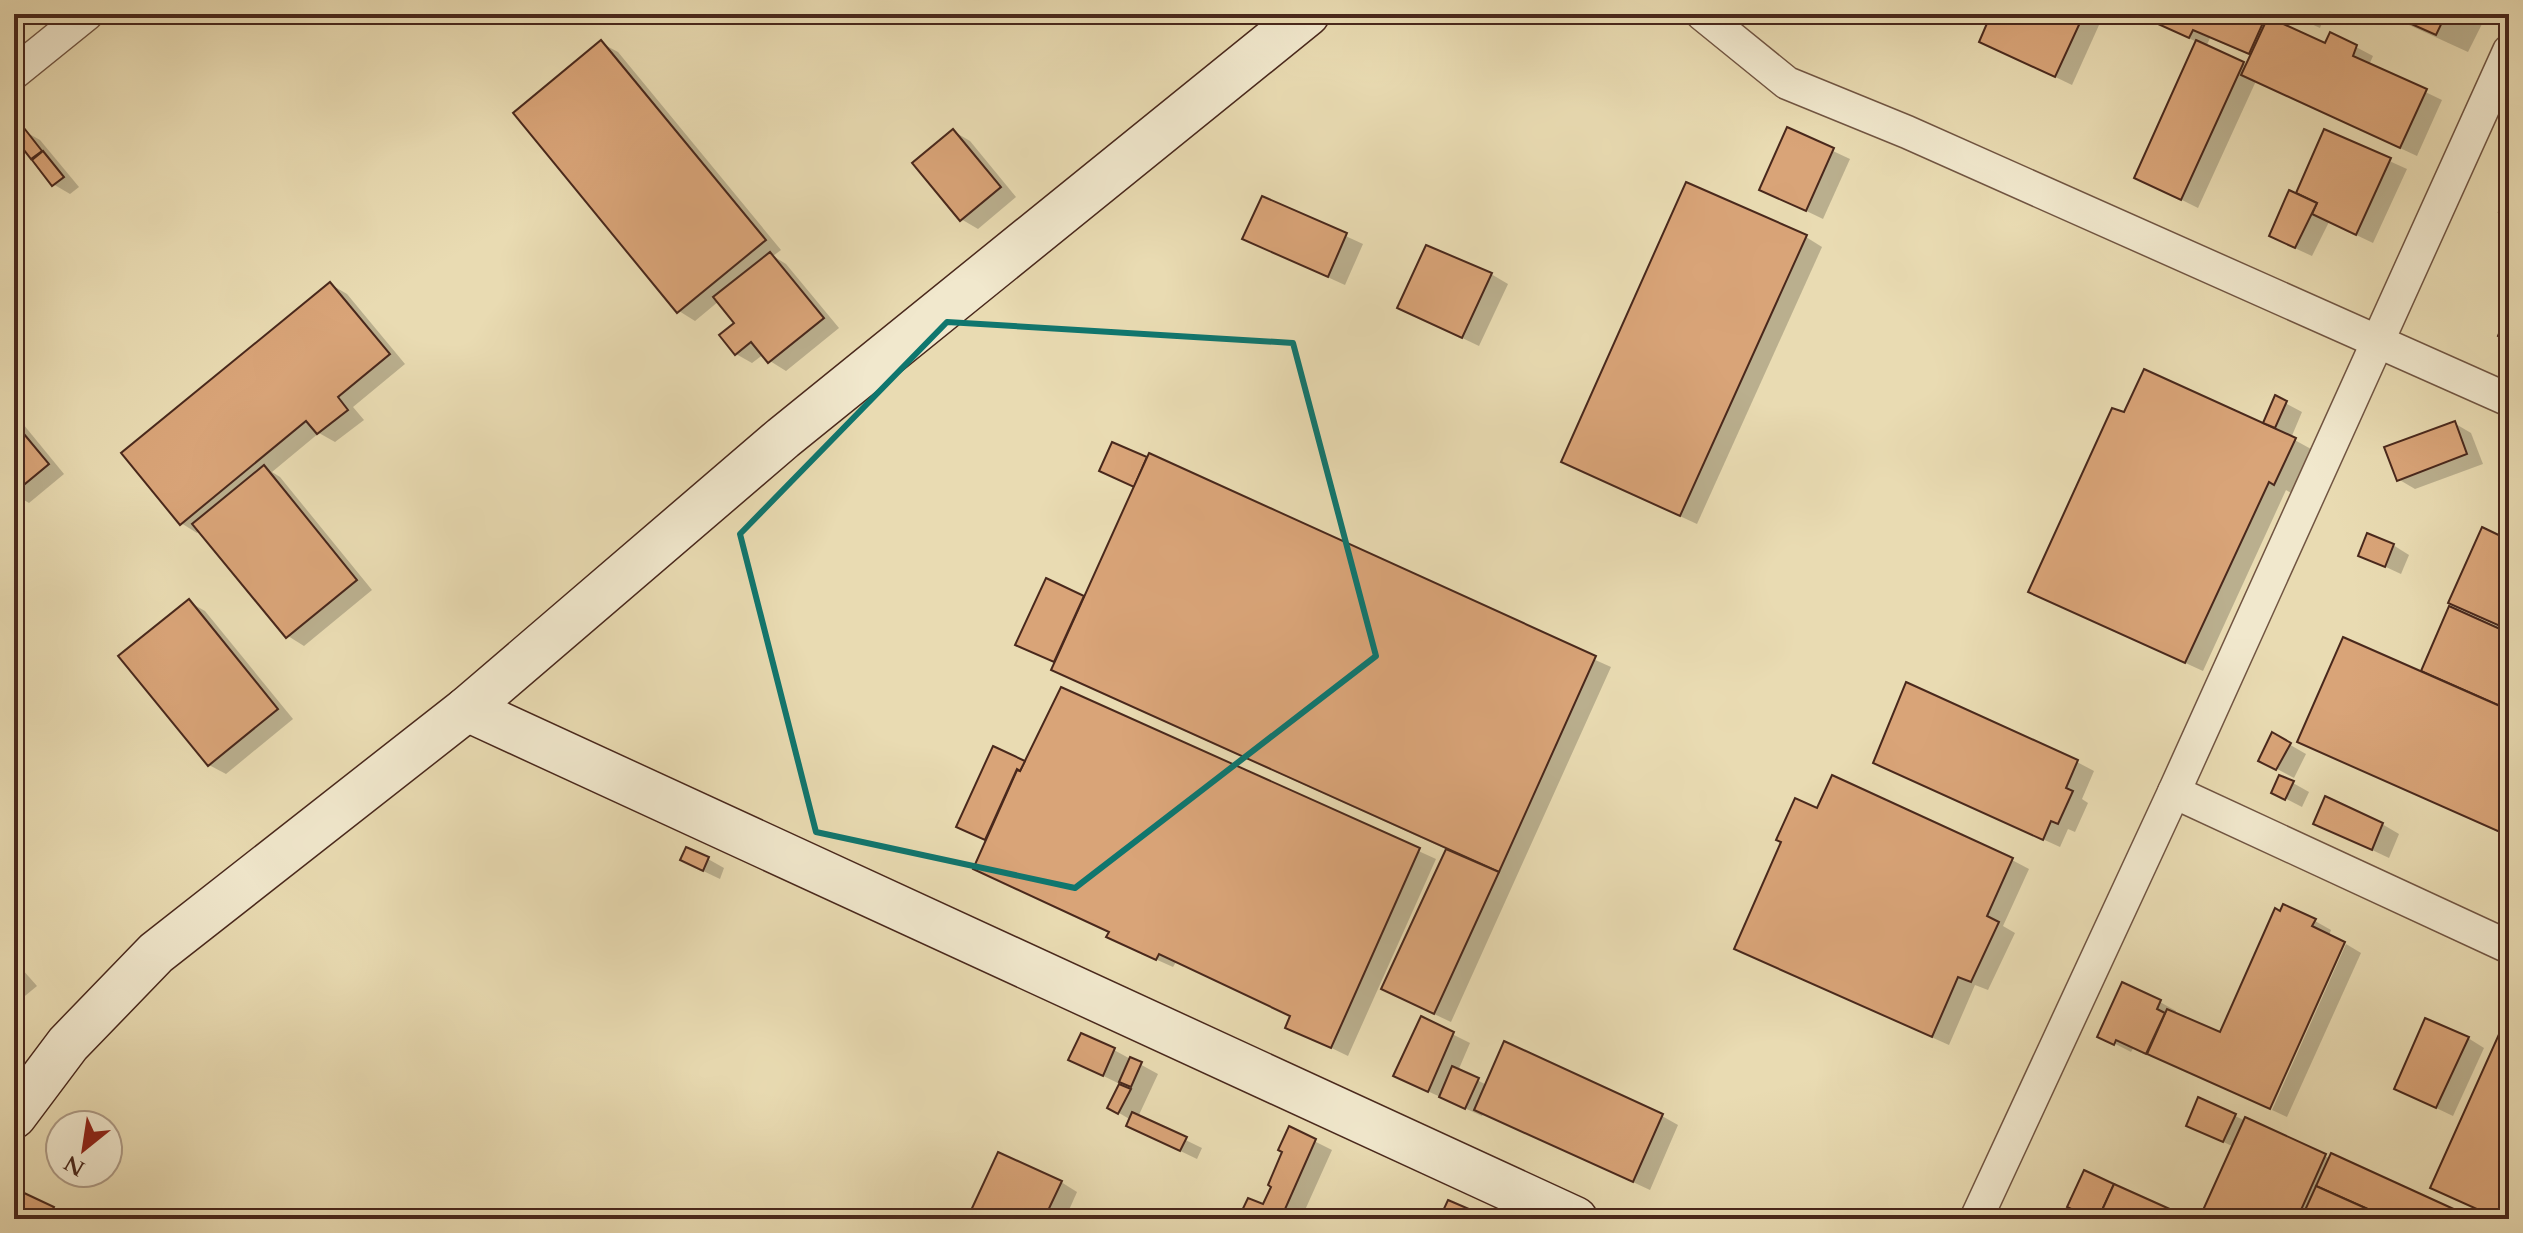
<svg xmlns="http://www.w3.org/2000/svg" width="2523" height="1233" viewBox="0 0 2523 1233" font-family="Cardo,serif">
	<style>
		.shadow { fill: #0003; fill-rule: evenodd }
		.building { fill: #d9a478; stroke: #49281c; stroke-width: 2 }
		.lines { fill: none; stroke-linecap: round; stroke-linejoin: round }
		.street-casing { stroke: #715542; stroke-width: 35 }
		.secondary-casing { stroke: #49281c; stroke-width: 47 }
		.street { stroke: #f1e8cd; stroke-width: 32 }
		.secondary { stroke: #f1e8cd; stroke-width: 44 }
		.marked { fill: none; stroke: #0f766e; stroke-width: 6; stroke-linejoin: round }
	</style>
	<rect width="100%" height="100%" fill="#e9dbb2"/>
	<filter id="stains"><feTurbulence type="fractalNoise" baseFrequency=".0025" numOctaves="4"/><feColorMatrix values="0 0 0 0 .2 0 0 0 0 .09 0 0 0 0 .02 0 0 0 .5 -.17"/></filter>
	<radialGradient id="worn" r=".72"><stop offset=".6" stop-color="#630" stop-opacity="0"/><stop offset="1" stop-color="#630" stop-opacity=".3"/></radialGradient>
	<g class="shadow">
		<path d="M1836 14H1856L1852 22Z"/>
		<path d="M1862 14H1881L1878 21Z"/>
		<path d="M1994 14H2104L2072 85 1981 41Z"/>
		<path d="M2136 14H2288L2282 26 2326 46 2331 35 2356 47 2373 56 2369 65 2442 100 2417 156 2256 81 2198 208 2136 177 2197 42ZM2210 38 2252 56 2248 66 2206 47Z"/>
		<path d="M2290 14H2317L2324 18 2320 28Z"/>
		<path d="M2385 14H2487L2468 52Z"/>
		<path d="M601 43 618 52 781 250 773 256 786 264 839 328 786 371 770 361 764 354 752 363 736 354 737 323 719 301 695 321 679 311Z"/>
		<path d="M1788 130 1850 159 1823 219 1761 189Z"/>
		<path d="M24 131 40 140 79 187 70 194 53 184 16 136Z"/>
		<path d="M953 131 970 141 1016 197 978 229 961 219Z"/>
		<path d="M2325 132 2407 169 2373 243 2329 222 2312 256 2288 245 2297 196Z"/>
		<path d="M1263 198 1363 244 1345 285 1261 247Z"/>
		<path d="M1806 237 1822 247 1697 524 1580 470Z"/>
		<path d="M1491 274 1508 284 1479 346 1416 316Z"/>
		<path d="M330 284 347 294 405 364 353 407 364 420 335 442 319 433 272 472 280 477 372 590 304 646 288 636 200 530 197 533 181 523Z"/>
		<path d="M2276 398 2302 412 2291 438 2311 449 2291 493 2286 490 2203 671 2047 600 2125 415 2264 426Z"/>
		<path d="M14 413 64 474 29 503 14 494Z"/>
		<path d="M2454 423 2471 433 2483 464 2415 489 2398 479Z"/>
		<path d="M1113 444 1611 667 1451 1022 1400 998 1448 850 1070 679 1054 669 1056 663 1018 644 1047 580 1086 599 1136 488 1101 470Z"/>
		<path d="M2393 545 2409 555 2401 574 2360 555Z"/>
		<path d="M189 602 205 611 293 719 226 774 209 765Z"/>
		<path d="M2450 609 2509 635V837L2299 741 2422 674Z"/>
		<path d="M1062 689 1436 859 1348 1056 1288 1027 1292 1016 1176 962 1173 967 1126 946 1111 933 992 877 987 841 975 835 994 749 1026 764Z"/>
		<path d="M2273 735 2306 754 2294 778 2260 760Z"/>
		<path d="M2077 762 2094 771 2082 799 2088 803 2075 832 2068 829 2060 847 1892 771Z"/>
		<path d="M2293 783 2309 792 2302 807 2273 792Z"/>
		<path d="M1818 810 2012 860 2029 869 2003 926 2015 933 1988 990 1975 985 1949 1045 1752 957Z"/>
		<path d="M2315 823 2382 824 2399 834 2389 858Z"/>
		<path d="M708 859 724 868 720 879 699 869Z"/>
		<path d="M2315 921 2331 930 2268 1108 2134 1047 2131 1052 2100 1036 2160 1002 2176 1011 2175 1015 2221 1035Z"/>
		<path d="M2346 944 2361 953 2287 1117 2272 1110Z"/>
		<path d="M14 960 37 986 14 1005Z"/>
		<path d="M1422 1019 1470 1043 1458 1071 1487 1085 1662 1116 1678 1125 1650 1190 1484 1113 1482 1116 1412 1084Z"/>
		<path d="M2468 1038 2484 1048 2453 1116 2396 1089Z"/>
		<path d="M1114 1050 1158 1074 1138 1117 1202 1148 1197 1159 1145 1134 1131 1120 1109 1107 1120 1084 1070 1060Z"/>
		<path d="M2199 1100 2331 1159 2332 1155 2471 1219H2201L2234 1147 2188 1125Z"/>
		<path d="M1290 1129 1332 1150 1301 1219H1241L1264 1207 1284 1152Z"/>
		<path d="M1061 1182 1077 1192 1065 1219H970Z"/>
		<path d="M23 1194 53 1209 69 1219H16L14 1213Z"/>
		<path d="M1449 1202 1479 1216 1487 1219H1457Z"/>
	</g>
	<g class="building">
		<path d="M1991 14H2084L2055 77 1979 42Z"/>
		<path d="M2136 14H2267L2249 54 2193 30 2189 38Z"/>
		<path d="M2389 14H2446L2436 35Z"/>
		<path d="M2268 17 2325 43 2330 32 2357 45 2353 56 2427 89 2400 148 2241 75Z"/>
		<path d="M601 40 766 240 677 313 513 113Z"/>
		<path d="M2196 40 2244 62 2181 200 2134 178Z"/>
		<path d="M1787 127 1834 148 1806 211 1759 190Z"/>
		<path d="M24 128 42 151 31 159 14 137Z"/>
		<path d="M953 129 1001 187 960 221 912 163Z"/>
		<path d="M2324 129 2391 158 2356 235 2312 214 2317 203 2296 193Z"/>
		<path d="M43 151 64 177 52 186 32 160Z"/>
		<path d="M1686 182 1807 235 1680 516 1561 462Z"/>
		<path d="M2289 190 2317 203 2295 248 2269 236Z"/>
		<path d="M2509 190V217L2499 212Z"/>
		<path d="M1262 196 1347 233 1328 277 1242 239Z"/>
		<path d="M1426 245 1492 273 1462 338 1397 308Z"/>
		<path d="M770 252 824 318 768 363 751 342 735 355 719 335 734 323 713 297Z"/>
		<path d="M330 282 390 354 338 397 348 410 317 434 306 421 180 525 121 453Z"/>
		<path d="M2509 308V341L2498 336Z"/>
		<path d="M2144 369 2296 438 2274 485 2269 482 2185 663 2028 592 2112 408 2124 412Z"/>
		<path d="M2275 395 2287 401 2275 428 2263 423Z"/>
		<path d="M2455 421 2467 454 2397 481 2384 447Z"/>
		<path d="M14 422 49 464 14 493Z"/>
		<path d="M1112 442 1147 457 1134 487 1099 471Z"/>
		<path d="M1149 453 1596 656 1499 872 1051 670Z"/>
		<path d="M264 465 357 580 286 638 192 524Z"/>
		<path d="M2509 515V540L2500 535Z"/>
		<path d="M2482 527 2509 540V630L2448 603Z"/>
		<path d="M2367 533 2394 544 2385 567 2358 556Z"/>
		<path d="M1046 578 1084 596 1054 662 1015 645Z"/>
		<path d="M189 599 278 709 208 766 118 656Z"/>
		<path d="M2449 606 2509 633V710L2421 671Z"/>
		<path d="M2343 637 2509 710V836L2297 742Z"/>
		<path d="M1906 682 2078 760 2066 788 2073 791 2058 824 2051 821 2043 840 1873 763Z"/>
		<path d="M1061 687 1420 848 1331 1048 1285 1028 1290 1016 1159 954 1156 960 1106 937 1109 932 973 869 1017 770 1020 771Z"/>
		<path d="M2272 732 2291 743 2276 770 2258 761Z"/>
		<path d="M993 746 1025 761 1020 771 1017 769 985 840 956 827Z"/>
		<path d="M1832 775 2013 858 1987 916 1999 922 1971 982 1958 977 1932 1037 1734 949 1781 842 1776 840 1795 798 1817 808Z"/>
		<path d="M2279 775 2294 781 2285 800 2271 793Z"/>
		<path d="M2325 796 2383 823 2372 850 2313 824Z"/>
		<path d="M686 847 709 857 703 871 680 860Z"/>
		<path d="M1446 849 1499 872 1434 1014 1381 989Z"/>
		<path d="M2283 904 2316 919 2312 926 2345 942 2270 1109 2147 1054 2167 1009 2220 1032 2275 908 2280 911Z"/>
		<path d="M2122 982 2161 1000 2157 1009 2165 1013 2146 1054 2116 1040 2114 1045 2097 1037Z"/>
		<path d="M2509 1012V1219H2499L2430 1188Z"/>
		<path d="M1421 1016 1454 1032 1428 1092 1393 1076Z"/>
		<path d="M2425 1018 2469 1037 2436 1108 2394 1089Z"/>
		<path d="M1081 1033 1115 1048 1103 1076 1068 1060Z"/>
		<path d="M1504 1041 1663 1114 1633 1182 1474 1110Z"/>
		<path d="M1130 1057 1142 1062 1131 1087 1119 1082Z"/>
		<path d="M1452 1066 1479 1078 1465 1109 1439 1097Z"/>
		<path d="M1119 1084 1131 1089 1118 1114 1107 1108Z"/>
		<path d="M2198 1097 2236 1114 2223 1142 2186 1126Z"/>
		<path d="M1132 1112 1187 1137 1180 1151 1126 1126Z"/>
		<path d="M2245 1117 2326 1154 2297 1219H2199Z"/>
		<path d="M1289 1126 1316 1139 1282 1216 1279 1214 1277 1219H1238L1248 1198 1263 1204 1271 1187 1268 1185 1282 1152 1278 1150Z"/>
		<path d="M998 1152 1062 1181 1044 1219H967Z"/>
		<path d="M2331 1153 2469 1216 2467 1219H2390L2316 1186Z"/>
		<path d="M2084 1170 2114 1184 2098 1219H2092L2067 1207Z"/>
		<path d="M2114 1184 2192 1219H2098Z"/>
		<path d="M2316 1186 2390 1219H2301Z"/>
		<path d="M22 1192 54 1207 48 1219H14V1208Z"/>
		<path d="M1448 1200 1476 1212 1473 1219H1456L1442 1213Z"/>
	</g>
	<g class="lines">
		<defs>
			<g id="street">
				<path d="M1702 14 1787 83 1907 132 2509 400"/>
				<path d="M14 73 87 14"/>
				<path d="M2174 792 2509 947"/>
				<path d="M1976 1219 2174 792 2509 51"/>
			</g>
			<g id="secondary">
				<path d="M467 709 1575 1219"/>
				<path d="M14 1116 68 1044 156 953 467 709 783 438 1307 14"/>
			</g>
		</defs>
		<use href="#street" class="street-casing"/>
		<use href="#secondary" class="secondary-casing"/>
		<use href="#street" class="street"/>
		<use href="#secondary" class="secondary"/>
	</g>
	<path class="marked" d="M947 322 1293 343 1376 656 1075 888 816 832 740 534Z"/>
	<rect width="2523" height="1233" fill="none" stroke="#e9dbb2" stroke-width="48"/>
	<rect x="16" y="16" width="2491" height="1201" fill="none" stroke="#49281c" stroke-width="4"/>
	<rect x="24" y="24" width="2475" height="1185" fill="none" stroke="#49281c" stroke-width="2"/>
	<g transform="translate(84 1149) rotate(210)"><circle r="38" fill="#f1e8cd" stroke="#ae9b86" stroke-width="2"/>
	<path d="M0-6L14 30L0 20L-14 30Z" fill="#8f2418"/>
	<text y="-12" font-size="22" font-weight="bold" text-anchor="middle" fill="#49281c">N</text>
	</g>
	<rect width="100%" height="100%" filter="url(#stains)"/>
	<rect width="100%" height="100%" fill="url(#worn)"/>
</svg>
